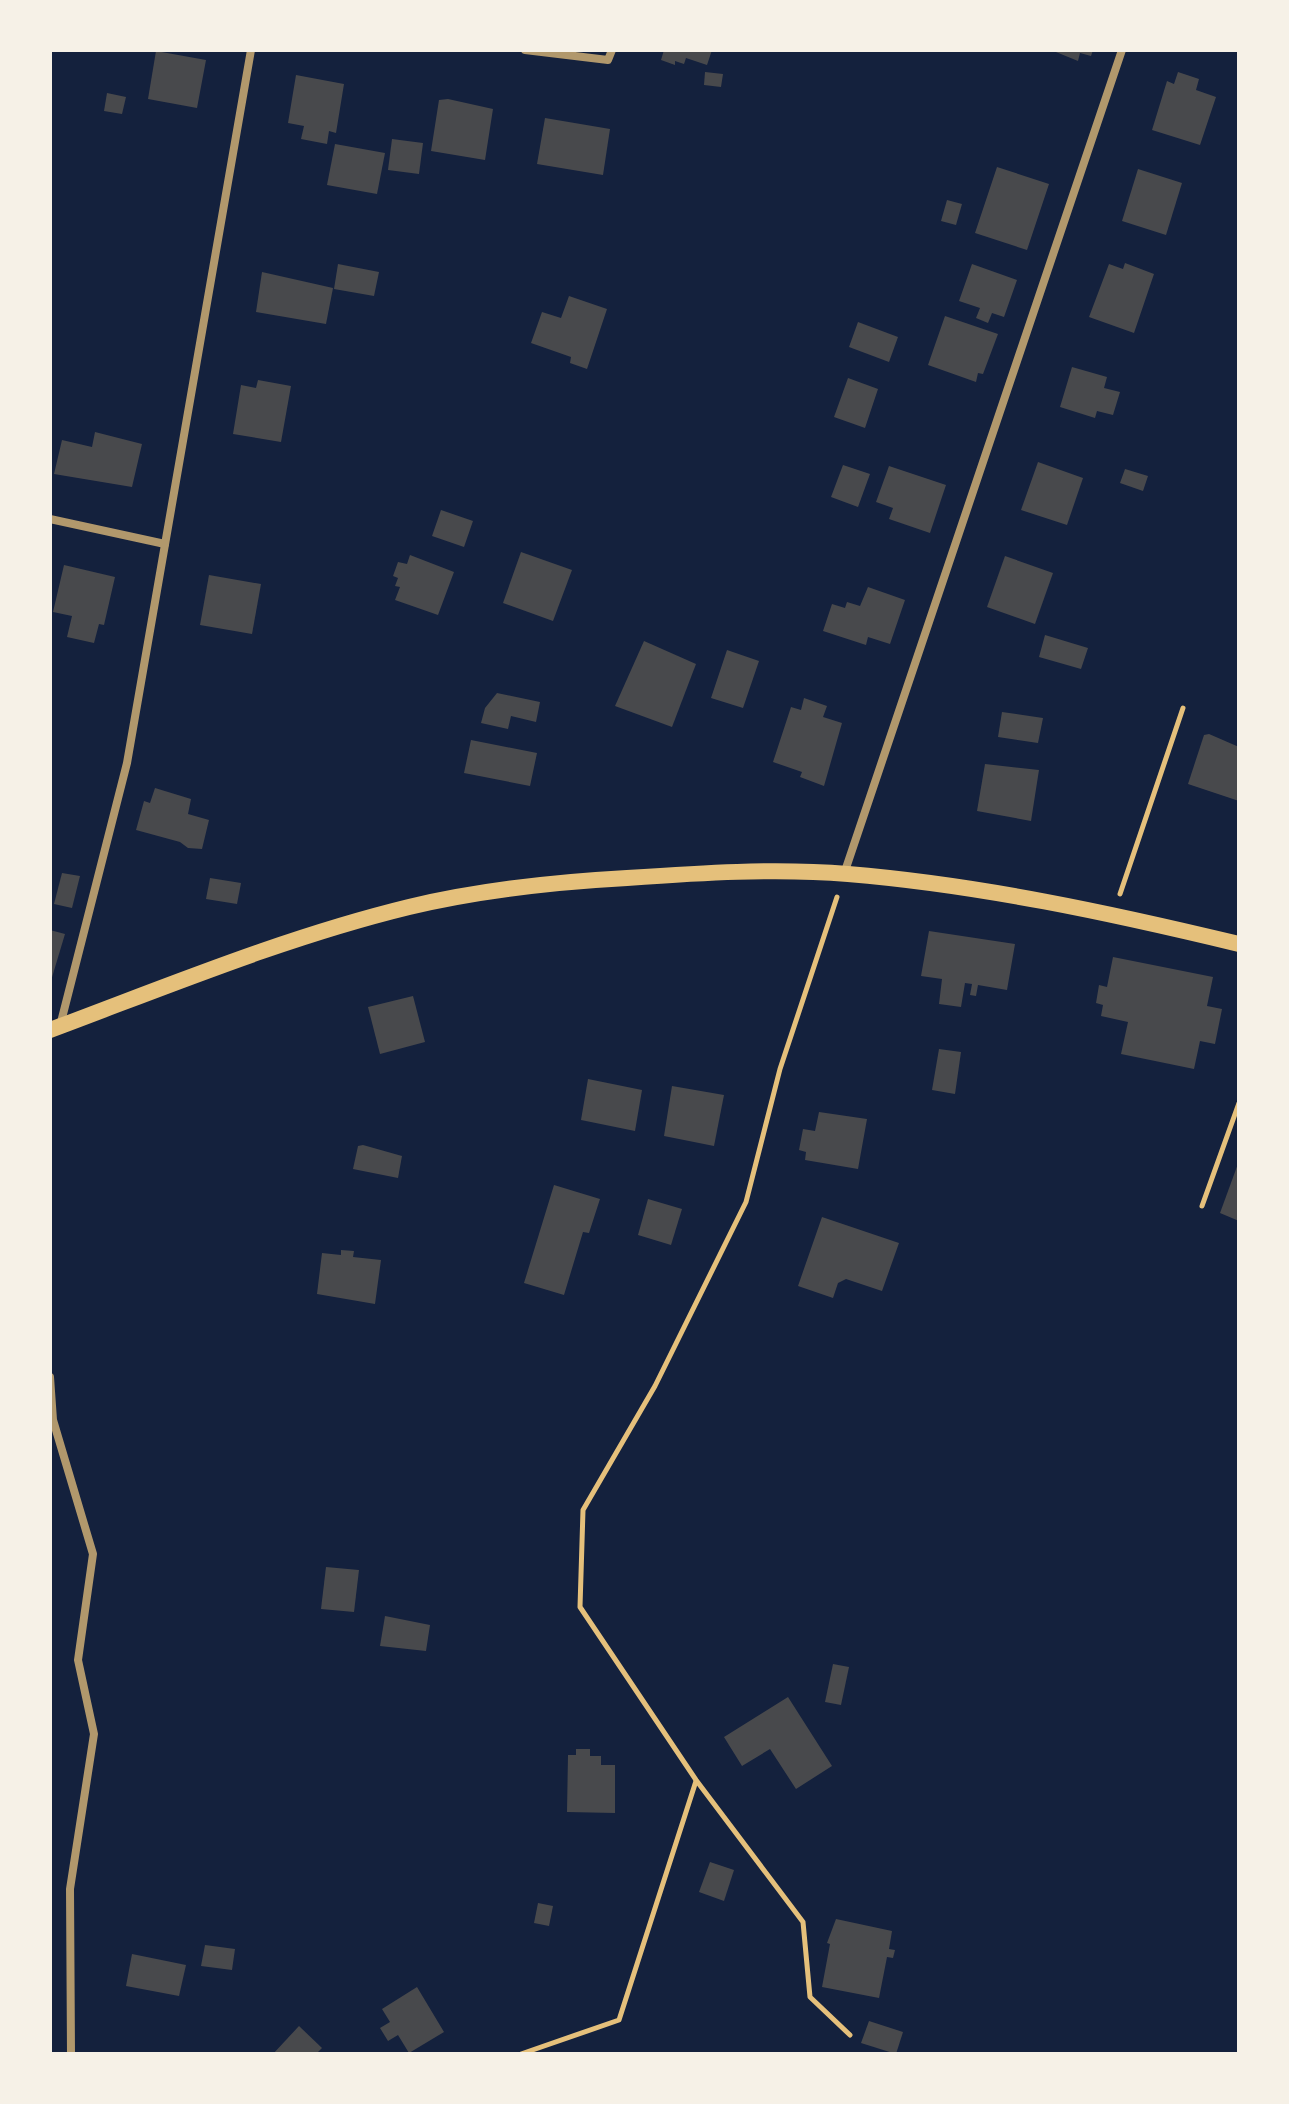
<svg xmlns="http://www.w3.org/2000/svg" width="1289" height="2104" viewBox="0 0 1289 2104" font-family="'Exo 2',sans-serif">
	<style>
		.building { fill: #48494c }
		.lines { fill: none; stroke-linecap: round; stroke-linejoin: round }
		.path { stroke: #e5c07b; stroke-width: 5 }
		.minor { stroke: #b1986c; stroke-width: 8 }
		.secondary { stroke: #e5c07b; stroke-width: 16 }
	</style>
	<rect width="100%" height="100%" fill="#14213d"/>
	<g class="building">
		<path d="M664 50H712L707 65 686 58 684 64 675 61V65L661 60Z"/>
		<path d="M1051 50H1093L1091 56 1080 53 1078 61Z"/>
		<path d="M156 51 206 60 197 108 148 99Z"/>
		<path d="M705 72 723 74 721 87 704 85Z"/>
		<path d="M1178 72 1199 79 1196 90 1216 97 1200 145 1152 130 1167 81 1174 84Z"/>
		<path d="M296 75 344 84 336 133 329 131 327 144 301 139 304 126 288 123Z"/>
		<path d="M107 93 126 97 122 114 104 111Z"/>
		<path d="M448 99 493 109 485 160 431 151 439 100Z"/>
		<path d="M545 118 610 129 603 175 537 164Z"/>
		<path d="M392 139 423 143 419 174 388 170Z"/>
		<path d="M335 144 385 153 377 194 327 185Z"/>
		<path d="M997 167 1049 184 1027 250 975 233Z"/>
		<path d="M1138 169 1182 183 1166 235 1122 221Z"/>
		<path d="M947 200 962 204 956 225 941 221Z"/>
		<path d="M1125 263 1154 274 1134 333 1089 317 1109 264 1123 269Z"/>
		<path d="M338 264 379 272 374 296 334 289Z"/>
		<path d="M972 264 1017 280 1004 317 992 313 988 323 976 318 980 308 959 301Z"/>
		<path d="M262 272 333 288 326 324 256 312Z"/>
		<path d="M569 296 607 309 587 369 570 363 571 357 531 343 542 312 561 318Z"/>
		<path d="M945 316 998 334 983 374 978 373 976 382 928 365Z"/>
		<path d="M858 322 898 337 889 362 849 347Z"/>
		<path d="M1072 367 1107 377 1104 388 1120 392 1113 415 1097 411 1095 418 1060 407Z"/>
		<path d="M848 378 878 389 865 428 834 417Z"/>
		<path d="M258 380 291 386 281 442 233 434 241 385 256 388Z"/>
		<path d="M95 432 142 444 132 487 54 474 62 440 92 447Z"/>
		<path d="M1038 462 1083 478 1067 525 1021 510Z"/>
		<path d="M843 465 870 474 858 507 831 497Z"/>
		<path d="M889 466 946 485 930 533 889 519 893 508 876 502Z"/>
		<path d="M1125 469 1148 476 1143 491 1120 483Z"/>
		<path d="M441 510 473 521 464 547 432 536Z"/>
		<path d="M521 552 572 570 553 621 503 603Z"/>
		<path d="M410 555 454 572 438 615 395 600 400 587 395 586 398 578 393 576 398 562 407 564Z"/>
		<path d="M1005 556 1053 573 1035 624 987 607Z"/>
		<path d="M64 565 115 577 104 625 99 624 94 643 67 637 72 616 53 612Z"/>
		<path d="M209 575 261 584 252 634 200 625Z"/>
		<path d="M868 587 905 600 890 644 868 637 866 645 823 631 832 604 845 608 847 602 860 606Z"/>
		<path d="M1045 635 1088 648 1081 669 1039 657Z"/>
		<path d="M644 641 696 664 672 727 615 706Z"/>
		<path d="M727 650 759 661 743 708 711 698Z"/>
		<path d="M497 693 540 702 536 722 511 716 508 729 481 723 485 708Z"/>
		<path d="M804 698 827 706 823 717 842 723 824 786 800 777 802 772 773 762 791 707 801 710Z"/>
		<path d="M1002 712 1043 718 1038 743 998 737Z"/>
		<path d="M1209 734 1239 747V801L1188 784 1204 735Z"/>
		<path d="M471 740 537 753 530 786 464 773Z"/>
		<path d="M985 764 1039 770 1031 821 977 811Z"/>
		<path d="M155 788 191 799 188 814 209 820 202 849 188 848 180 842 136 830 144 801 150 803Z"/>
		<path d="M62 873 80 876 72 908 54 904Z"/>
		<path d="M210 878 241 883 237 904 206 899Z"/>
		<path d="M50 930 65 934 50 984Z"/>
		<path d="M929 931 1015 944 1007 990 978 985 976 996 970 995 972 984 965 983 961 1007 939 1004 942 979 921 976Z"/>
		<path d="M1113 957 1213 977 1207 1006 1222 1009 1215 1044 1200 1041 1194 1069 1121 1054 1128 1022 1101 1016 1103 1005 1096 1003 1099 985 1107 987Z"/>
		<path d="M413 996 425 1042 380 1054 368 1007Z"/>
		<path d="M939 1049 961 1052 955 1094 932 1090Z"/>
		<path d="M588 1079 642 1090 635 1131 581 1120Z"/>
		<path d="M672 1086 724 1095 714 1146 664 1136Z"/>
		<path d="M819 1112 867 1119 858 1169 805 1160 806 1152 799 1150 803 1129 815 1131Z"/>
		<path d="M363 1145 402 1156 398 1178 353 1169 358 1146Z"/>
		<path d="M1239 1161V1221L1220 1213Z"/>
		<path d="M554 1185 600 1199 589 1233 583 1232 564 1295 524 1283Z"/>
		<path d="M648 1199 682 1209 671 1245 638 1235Z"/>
		<path d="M822 1217 899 1243 882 1291 846 1279 838 1283 833 1298 798 1286Z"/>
		<path d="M341 1250 354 1251 353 1257 381 1260 375 1304 317 1294 322 1253 341 1255Z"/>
		<path d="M326 1567 359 1570 354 1612 321 1609Z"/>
		<path d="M385 1616 430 1625 426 1651 380 1646Z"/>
		<path d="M833 1664 849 1667 841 1705 825 1702Z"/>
		<path d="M788 1697 832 1766 796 1789 770 1749 742 1766 724 1737Z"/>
		<path d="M576 1749H590V1756H601V1765H615V1813L567 1812 568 1755H576Z"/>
		<path d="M710 1862 734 1870 724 1901 699 1892Z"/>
		<path d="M538 1903 553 1906 549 1926 534 1923Z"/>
		<path d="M836 1919 892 1931 889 1949 895 1950 893 1958 887 1957 879 1998 822 1987 830 1944 827 1943Z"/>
		<path d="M205 1945 235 1949 232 1970 201 1966Z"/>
		<path d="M132 1954 186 1965 179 1996 126 1986Z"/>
		<path d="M417 1987 444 2032 409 2053 398 2035 388 2041 380 2028 390 2022 382 2009Z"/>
		<path d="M869 2021 903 2032 896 2054 861 2043Z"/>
		<path d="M299 2026 322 2048 316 2054H273Z"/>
	</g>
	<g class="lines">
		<g class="path">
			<path d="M1120 894 1183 708"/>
			<path d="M837 897 780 1069 746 1202 655 1386 583 1510 580 1607 696 1780 803 1922 810 1997 850 2035"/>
			<path d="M1202 1206 1239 1103"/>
			<path d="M521 2054 619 2020 696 1781"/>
		</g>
		<g class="minor">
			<path d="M525 50 608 60 612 50"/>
			<path d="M50 519 165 544"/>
			<path d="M844 874 1122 50"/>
			<path d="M60 1026 127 763 251 50"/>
			<path d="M50 1377 53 1420 93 1554 78 1660 94 1734 70 1889 71 2054"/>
		</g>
		<path class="secondary" d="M50 1030C168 986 286 937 409 907 480 890 554 882 627 878 699 873 775 868 848 874 980 885 1110 913 1239 944"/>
	</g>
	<rect width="1289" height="2104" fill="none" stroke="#f6f1e7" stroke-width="104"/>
</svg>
